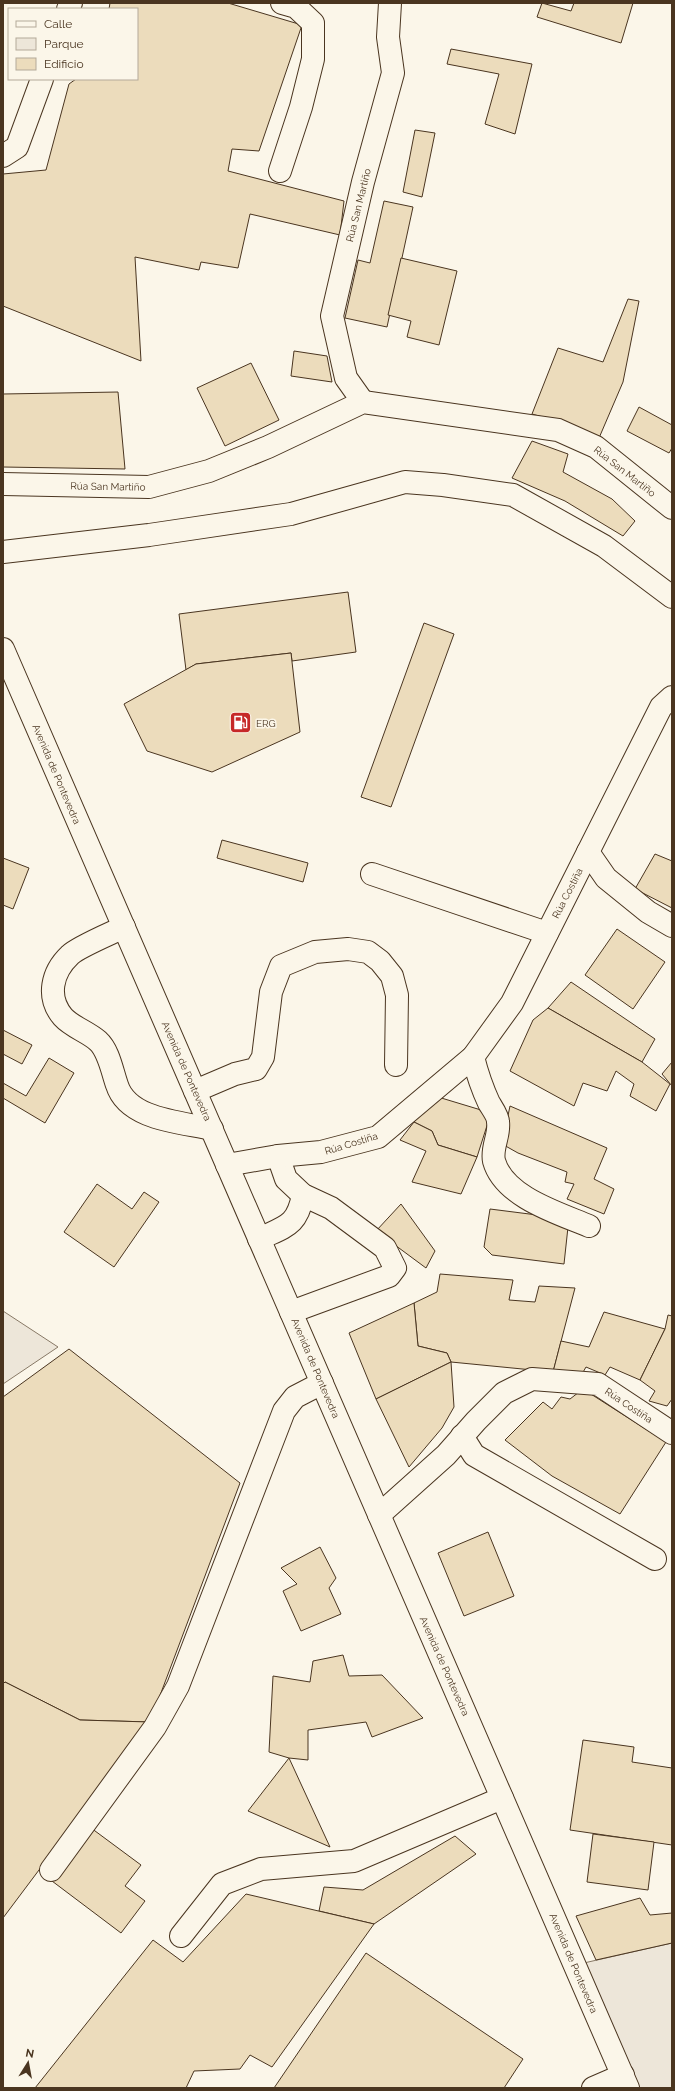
<svg xmlns="http://www.w3.org/2000/svg" width="675" height="2091" viewBox="0 0 675 2091" font-family="Raleway,sans-serif">
	<style>
		.green { fill: #ede6d9; stroke: #887966 }
		.building { fill: #ecdcbc; stroke: #4a3520 }
		.lines { fill: none; stroke-linecap: round; stroke-linejoin: round }
		.minor-casing { stroke: #4a3520; stroke-width: 24 }
		.major-casing { stroke: #4a3520; stroke-width: 24 }
		.minor { stroke: #fbf6e9; stroke-width: 22 }
		.major { stroke: #fbf6e9; stroke-width: 22 }
		.labels { text-anchor: middle; stroke-width: 3; stroke-linejoin: round; paint-order: stroke }
		.street-label { font-size: 10px; fill: #4a3520; stroke: #fbf6e9 }
		.poi-label { font-size: 10px; fill: #4a3520; stroke: #fbf6e9; text-anchor: start }
	</style>
	<rect width="100%" height="100%" fill="#fbf6e9"/>
	<g class="green">
		<path d="M3 1311 58 1347 3 1384Z"/>
		<path d="M672 1943V2088H628L575 1965Z"/>
	</g>
	<g class="building">
		<path d="M110 3H228L302 25 259 151 232 149 228 171 344 201 340 235 250 214 238 268 201 262 199 270 135 257 141 361 3 306V174L46 170 69 84 76 79H137V9H109Z"/>
		<path d="M542 3 571 11 574 3H633L621 43 537 17Z"/>
		<path d="M451 49 532 64 515 134 485 124 499 74 447 64Z"/>
		<path d="M415 130 435 133 422 197 403 192Z"/>
		<path d="M384 201 413 207 387 327 345 318 358 260 370 263Z"/>
		<path d="M401 258 457 271 439 345 407 337 411 321 388 315Z"/>
		<path d="M628 299 639 301 623 382 599 438 560 422 532 414 558 348 603 362Z"/>
		<path d="M294 351 327 356 332 382 291 376Z"/>
		<path d="M251 363 279 420 225 446 197 388Z"/>
		<path d="M118 392 125 469 3 467V394Z"/>
		<path d="M639 407 672 425V448L669 453 627 431Z"/>
		<path d="M532 441 568 454 563 472 612 499 635 521 623 536 565 501 512 478Z"/>
		<path d="M348 592 356 652 292 661 291 653 196 664 186 670 179 614Z"/>
		<path d="M424 623 454 634 391 807 361 797Z"/>
		<path d="M291 653 300 732 212 772 147 751 124 704 196 664Z"/>
		<path d="M222 840 308 863 303 882 217 858Z"/>
		<path d="M655 854 672 861V908L635 889Z"/>
		<path d="M3 858 29 868 13 909 3 905Z"/>
		<path d="M617 929 665 962 633 1009 585 975Z"/>
		<path d="M571 982 655 1039 642 1062 548 1008Z"/>
		<path d="M548 1008 642 1062 670 1084 656 1111 630 1096 634 1084 616 1071 607 1091 583 1083 574 1106 510 1071 533 1020Z"/>
		<path d="M3 1030 32 1045 22 1064 3 1054Z"/>
		<path d="M49 1058 74 1073 45 1123 3 1098V1083L26 1096Z"/>
		<path d="M672 1062V1086L662 1074Z"/>
		<path d="M438 1097 491 1113 477 1157 438 1145 432 1131 414 1122Z"/>
		<path d="M510 1106 607 1148 594 1179 614 1189 604 1214 567 1199 574 1184 565 1182 567 1172 518 1153 502 1144Z"/>
		<path d="M414 1122 432 1131 438 1145 477 1157 461 1194 412 1182 426 1151 400 1140Z"/>
		<path d="M97 1184 132 1209 144 1192 159 1202 114 1267 64 1232Z"/>
		<path d="M401 1204 435 1251 426 1268 376 1231Z"/>
		<path d="M490 1209 545 1216 568 1227 564 1264 492 1255 484 1247Z"/>
		<path d="M440 1274 513 1280 509 1300 535 1302 539 1286 575 1288 553 1372 451 1362 447 1353 418 1346 414 1303 437 1292Z"/>
		<path d="M414 1303 418 1346 447 1353 451 1362 376 1399 349 1333Z"/>
		<path d="M604 1312 665 1329 640 1380 610 1367 605 1375 586 1367 582 1374 553 1372 561 1341 589 1347Z"/>
		<path d="M668 1315 672 1316V1399L667 1406 649 1401 655 1391 640 1380 665 1329Z"/>
		<path d="M69 1349 240 1483 150 1722 80 1720 5 1682 3 1684V1397Z"/>
		<path d="M451 1362 454 1407 442 1428 409 1467 376 1399Z"/>
		<path d="M583 1389 666 1442 620 1514 552 1476 505 1440 543 1402 552 1409 561 1397 570 1399Z"/>
		<path d="M488 1532 514 1596 464 1616 438 1553Z"/>
		<path d="M320 1547 336 1578 329 1588 341 1614 301 1631 283 1591 297 1584 281 1568Z"/>
		<path d="M343 1655 349 1676 382 1675 423 1718 372 1737 366 1722 308 1730V1760L289 1758 269 1752 273 1676 310 1682 313 1661Z"/>
		<path d="M5 1682 80 1720 150 1722 3 1918V1684Z"/>
		<path d="M583 1740 634 1747 632 1762 672 1768V1845L570 1830Z"/>
		<path d="M289 1758 330 1847 248 1811Z"/>
		<path d="M87 1825 141 1865 125 1886 145 1901 121 1933 48 1878Z"/>
		<path d="M593 1834 654 1842 648 1890 587 1882Z"/>
		<path d="M455 1836 476 1854 374 1924 319 1911 324 1887 363 1890Z"/>
		<path d="M246 1894 374 1924 272 2067 250 2055 240 2069 194 2071 186 2088H35L153 1940 183 1962Z"/>
		<path d="M640 1898 650 1915 672 1913V1943L596 1960 576 1916Z"/>
		<path d="M366 1953 523 2059 504 2088H274Z"/>
	</g>
	<g class="lines">
		<defs>
			<g id="minor">
				<path d="M68 9 71 3"/>
				<path d="M3 156 17 147 42 79"/>
				<path d="M280 171 301 107 313 59V23L296 7 282 3"/>
				<path d="M363 402 346 378 332 316 363 182 393 73 388 37 390 3"/>
				<path d="M3 484 149 487 209 471 268 447 363 402 558 430 596 447 672 508"/>
				<path d="M3 552 149 535 291 514 405 482 443 485 513 495 604 546 672 597"/>
				<path d="M588 852 606 878 648 912 672 926"/>
				<path d="M372 874 547 933"/>
				<path d="M124 927C112 933 78 947 70 955 52 972 46 997 63 1017 72 1027 88 1032 98 1041 109 1051 112 1071 117 1085 128 1120 181 1122 212 1129"/>
				<path d="M473 1057C477 1073 482 1088 489 1103 492 1108 498 1116 498 1122 500 1135 491 1148 494 1161 504 1197 558 1213 589 1226"/>
				<path d="M195 1091 235 1074 256 1069 263 1057 271 992 281 966 315 952 348 949 368 952 380 961 392 976 397 995 396 1065"/>
				<path d="M278 1156 286 1179 303 1195 331 1208 385 1248 395 1268 389 1276 291 1312"/>
				<path d="M227 1165 278 1156 321 1152 378 1137 473 1057 512 1003 661 707 672 697"/>
				<path d="M259 1239C286 1226 297 1226 303 1195"/>
				<path d="M462 1436 474 1455 655 1559"/>
				<path d="M379 1515 446 1455 476 1421 504 1393 532 1379 598 1384 672 1433"/>
				<path d="M51 1870 155 1727 178 1686 284 1411 295 1397 322 1383"/>
				<path d="M181 1936 222 1884 261 1869 354 1861 502 1798"/>
				<path d="M593 2088 623 2075"/>
			</g>
			<path id="major" d="M3 649 628 2088"/>
		</defs>
		<use href="#minor" class="minor-casing"/>
		<use href="#major" class="major-casing"/>
		<use href="#minor" class="minor"/>
		<use href="#major" class="major"/>
	</g>
	<defs>
		<symbol id="fuel-square" viewBox="-11 -11 22 22"><rect x="-9" y="-9" width="18" height="18" rx="4" fill="#c62828" stroke="#fbf6e9"/><path d="M-5.5-6h7V0h2V4h1.3V-2.5L3-4.5l.8-.8L6-3V5H2.5V1h-1V6h-7ZM-4.2-4.7v3.2H.2V-4.7Z" fill="#fff"/></symbol>
	</defs>
	<g fill-rule="evenodd">
		<use href="#fuel-square" x="228" y="710" width="25" height="25"/>
	</g>
	<g class="labels">
		<g class="street-label">
			<text transform="translate(358 205) rotate(-76)" y="4">Rúa San Martiño</text>
			<text transform="translate(625 471) rotate(38)" y="4">Rúa San Martiño</text>
			<text transform="translate(108 486) rotate(1)" y="4">Rúa San Martiño</text>
			<text transform="translate(57 774) rotate(67)" y="4">Avenida de Pontevedra</text>
			<text transform="translate(567 893) rotate(-63)" y="4">Rúa Costiña</text>
			<text transform="translate(187 1071) rotate(66)" y="4">Avenida de Pontevedra</text>
			<text transform="translate(351 1143) rotate(-17)" y="4">Rúa Costiña</text>
			<text transform="translate(316 1368) rotate(67)" y="4">Avenida de Pontevedra</text>
			<text transform="translate(629 1405) rotate(34)" y="4">Rúa Costiña</text>
			<text transform="translate(445 1666) rotate(66)" y="4">Avenida de Pontevedra</text>
			<text transform="translate(574 1963) rotate(67)" y="4">Avenida de Pontevedra</text>
		</g>
		<g class="poi-label">
			<text x="256" y="727">ERG</text>
		</g>
	</g>
	<rect width="675" height="2091" fill="none" stroke="#4a3520" stroke-width="8"/>
	<rect x="8" y="8" width="130" height="72" fill="#fbf6e9" stroke="#b4a999"/>
	<rect x="16" y="21" width="20" height="6" fill="#fbf6e9" stroke="#b4a999"/>
	<text x="44" y="28" font-size="12" fill="#4a3520">Calle</text>
	<rect x="16" y="38" width="20" height="12" fill="#ede6d9" stroke="#b4a999"/>
	<text x="44" y="48" font-size="12" fill="#4a3520">Parque</text>
	<rect x="16" y="58" width="20" height="12" fill="#ecdcbc" stroke="#b4a999"/>
	<text x="44" y="68" font-size="12" fill="#4a3520">Edificio</text>
	<g transform="translate(28 2063) rotate(11)" stroke="#fbf6e9" stroke-width="3" paint-order="stroke">
	<path d="M0-3L7 15L0 10L-7 15Z" fill="#4a3520"/>
	<text y="-6" font-size="11" font-weight="bold" text-anchor="middle" fill="#4a3520">N</text>
	</g>
</svg>
